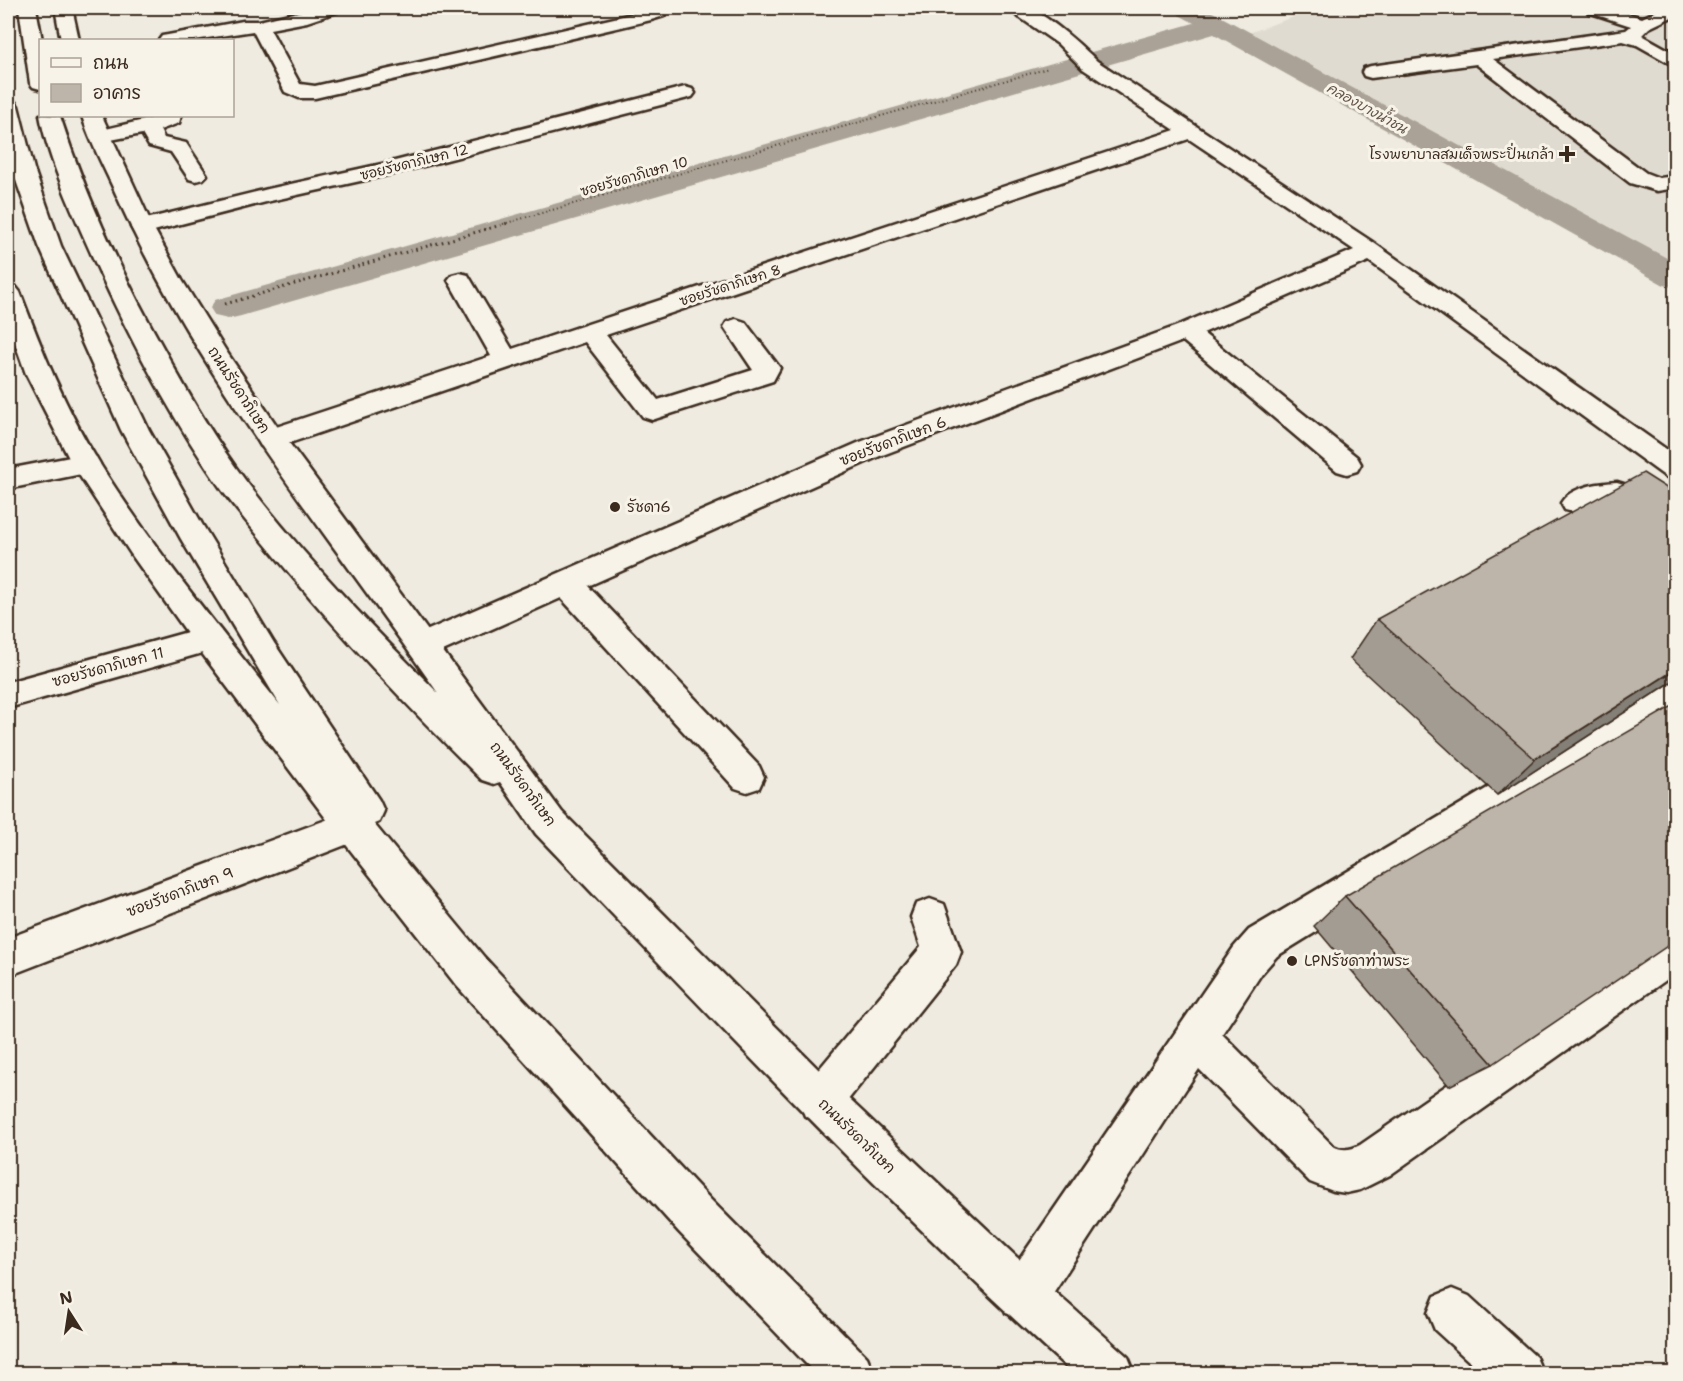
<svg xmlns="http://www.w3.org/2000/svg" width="1683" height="1381" viewBox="0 0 1683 1381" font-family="'Shantell Sans','Playpen Sans Thai',sans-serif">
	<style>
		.built { fill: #e0dbd0 }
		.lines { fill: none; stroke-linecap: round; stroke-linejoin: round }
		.canal { fill: #aaa296; fill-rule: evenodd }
		.minor-casing { stroke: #3b2a1e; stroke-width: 5 }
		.major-casing { stroke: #3b2a1e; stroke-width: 5 }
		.path-far1 { stroke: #3b2a1e; stroke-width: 2; stroke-dasharray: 1 3; stroke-linecap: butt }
		.path { stroke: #3b2a1e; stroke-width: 3; stroke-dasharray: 1.5 4; stroke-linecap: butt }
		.minor { fill: #f7f3e8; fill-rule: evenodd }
		.major { fill: #f7f3e8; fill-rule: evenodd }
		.wall { fill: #a39c92; stroke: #3b2a1e; stroke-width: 1.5 }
		.shaded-wall { fill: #847f77; stroke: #3b2a1e; stroke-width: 1.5 }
		.building { fill: #bdb5aa; stroke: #3b2a1e; stroke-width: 1.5 }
		.poi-dot { fill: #3b2a1e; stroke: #f7f3e8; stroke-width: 2 }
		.labels { text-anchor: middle; stroke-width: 6; stroke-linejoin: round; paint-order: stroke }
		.far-water-label { font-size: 14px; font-style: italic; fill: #625448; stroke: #f7f3e8 }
		.far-poi-label { font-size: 14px; fill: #3b2a1e; stroke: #f7f3e8; text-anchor: end }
		.far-street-label { font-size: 14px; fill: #3b2a1e; stroke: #f7f3e8 }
		.street-label { font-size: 15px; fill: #3b2a1e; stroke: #f7f3e8 }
		.poi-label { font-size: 15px; fill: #3b2a1e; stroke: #f7f3e8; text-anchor: start }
	</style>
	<rect width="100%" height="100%" fill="#efebe0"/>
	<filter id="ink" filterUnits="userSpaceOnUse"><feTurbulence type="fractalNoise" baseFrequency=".0167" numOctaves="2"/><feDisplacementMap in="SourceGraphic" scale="12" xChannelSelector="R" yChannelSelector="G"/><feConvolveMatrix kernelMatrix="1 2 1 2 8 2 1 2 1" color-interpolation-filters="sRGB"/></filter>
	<g filter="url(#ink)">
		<path class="built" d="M1318 8H1675V273L1549 206 1246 34Z"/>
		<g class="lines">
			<path class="canal" d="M1176 8H1205L1676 263V288L1664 285 1214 34 241 316 228 319 215 316 210 308 215 300 1194 23 1179 15Z"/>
			<defs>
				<g id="minor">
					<path d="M315 8H340L337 12 307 22 270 29 300 84 315 86 645 11 648 10 647 8H664L667 12 664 16 651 20 315 98H299L285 92 253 31 194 40H159L162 36 168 35 243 21H259Z"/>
					<path d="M1006 8C1012 7 1019 6 1025 8 1044 11 1083 47 1097 61L1371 241 1676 456V480L1666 477 1369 261 1203 333 1357 457 1361 464 1357 471 1347 474 1337 471 1183 341 880 456 588 586 759 766 764 777 759 788 747 792 735 788 561 598 434 655 423 659 412 655 407 646 412 637 860 442 1177 326 1354 250 1189 139 606 335 658 400 753 370 724 327 727 322 736 319 745 322 780 368 773 381 661 417 652 420 643 417 585 342 281 446 271 448 261 446 257 439 261 432 491 356 448 280 452 275 460 273 468 275 512 349 1175 130 1083 69 1058 44Z"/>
					<path d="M1585 8H1610L1642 18 1663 8H1676V15L1649 28 1642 35 1676 54V67L1637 45 1623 41 1493 59 1646 173 1659 178 1676 176V188L1657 191 1630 183 1476 64 1371 78 1364 76 1362 72 1364 68 1371 66 1626 30 1631 26 1588 12Z"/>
					<path d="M685 87 692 89 695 93 692 97 392 174 270 201 142 234 134 232 131 227 134 222 268 189 391 162Z"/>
					<path d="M161 116H181L179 123 160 130 164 138 186 143 207 175 203 179 196 181 189 179 171 152 149 146 142 134 100 142 93 140 90 136 93 132Z"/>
					<path d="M86 454 96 457 100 464 96 471 8 489V469Z"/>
					<path d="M1617 482 1649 492 1676 508V533C1655 527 1641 508 1621 503 1600 498 1585 516 1565 510L1561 503C1570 487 1599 483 1617 482Z"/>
					<path d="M209 626 220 630 225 639 220 648 8 708V682Z"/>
					<path d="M1676 680V710L1277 956 1262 973 1222 1034 1333 1146C1342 1151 1351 1150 1360 1145L1662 937 1676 931V973L1390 1175 1360 1190 1346 1193 1333 1191 1310 1182 1199 1069 1040 1313 1023 1319 1006 1313 1000 1296 1006 1279 1234 947 1249 930 1664 683Z"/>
					<path d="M353 810 366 815 371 826 366 837 8 976V938Z"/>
					<path d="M930 899 944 904 961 952 956 965 835 1116 820 1122 805 1116 799 1101 805 1086 921 947 911 917 916 904Z"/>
					<path d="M1452 1289 1469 1296 1536 1357 1543 1374H1483L1435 1330 1428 1313 1435 1296Z"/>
				</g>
				<g id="major">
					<path d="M19 8H36L42 40 40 89 33 87 30 83Z"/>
					<path d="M55 8H72L79 40H61Z"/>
					<path d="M8 100 15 102 18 106 34 169 61 246 149 430 202 524 274 643 379 800 384 811 379 822 374 824 484 957 711 1200 867 1357 874 1374H816L679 1232 456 985 340 837 198 648 131 554 72 464 26 374 8 323V285L16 287 20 292C42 350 65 408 98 461 152 547 217 626 280 705L181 539 121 430 39 246 12 169 8 147Z"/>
					<path d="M40 115 60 116C87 199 123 277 166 353 190 397 215 440 245 480 303 556 371 626 438 693 326 531 196 376 116 194 105 169 90 142 82 116H102L153 227 182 280 226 351 281 432 562 812 835 1086 1040 1279 1128 1357 1135 1374H1074C885 1203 712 1018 536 834L500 782 494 784 482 780C415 714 350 646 290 574 268 547 245 521 224 493 173 421 130 340 94 260 75 217 48 160 40 115Z"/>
				</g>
			</defs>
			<use href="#minor" class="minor-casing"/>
			<use href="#major" class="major-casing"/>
			<path class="path-far1" d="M503 224 1049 68"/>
			<path class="path" d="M225 304 508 223"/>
			<use href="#minor" class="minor"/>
			<use href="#major" class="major"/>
		</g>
		<g class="wall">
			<path d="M1377 619 1676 679 1497 795 1350 659Z"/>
			<path d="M1345 896 1493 1064 1449 1086 1314 926Z"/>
		</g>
		<path class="shaded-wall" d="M1676 669V679L1497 795 1535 759Z"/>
		<g class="building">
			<path d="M1643 473 1676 494V669L1535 759 1377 619Z"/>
			<path d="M1676 704V940L1493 1064 1345 896Z"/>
		</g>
	</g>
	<g class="poi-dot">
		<path d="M1564 145h6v6h6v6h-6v6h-6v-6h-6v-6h6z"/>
		<circle cx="615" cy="507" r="6"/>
		<circle cx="1292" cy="961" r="6"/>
	</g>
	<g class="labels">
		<g class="far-water-label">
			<text transform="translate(1367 108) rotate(29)" y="5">คลองบางน้ำชน</text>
		</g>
		<g class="far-poi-label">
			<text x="1554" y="159">โรงพยาบาลสมเด็จพระปิ่นเกล้า</text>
		</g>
		<g class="far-street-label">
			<text transform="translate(414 162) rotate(-14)" y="5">ซอยรัชดาภิเษก 12</text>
			<text transform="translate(634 176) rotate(-16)" y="5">ซอยรัชดาภิเษก 10</text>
			<text transform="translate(730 285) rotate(-18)" y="5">ซอยรัชดาภิเษก 8</text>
		</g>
		<g class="street-label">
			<text transform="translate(239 390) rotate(57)" y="5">ถนนรัชดาภิเษก</text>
			<text transform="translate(893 441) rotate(-21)" y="5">ซอยรัชดาภิเษก 6</text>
			<text transform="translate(108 667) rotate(-15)" y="5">ซอยรัชดาภิเษก 11</text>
			<text transform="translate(523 784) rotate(54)" y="5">ถนนรัชดาภิเษก</text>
			<text transform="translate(180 892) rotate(-21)" y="5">ซอยรัชดาภิเษก 9</text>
			<text transform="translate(857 1136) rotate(44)" y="5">ถนนรัชดาภิเษก</text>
		</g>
		<g class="poi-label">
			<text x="627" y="512">รัชดา6</text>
			<text x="1304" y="966">LPNรัชดาท่าพระ</text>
		</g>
	</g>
	<rect width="1683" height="1381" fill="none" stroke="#f7f3e8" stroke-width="30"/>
	<rect x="15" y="15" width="1653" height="1351" fill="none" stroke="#3b2a1e" stroke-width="2" filter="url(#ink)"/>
	<rect x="39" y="39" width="195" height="78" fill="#f7f3e8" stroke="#aca397" stroke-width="1.5"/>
	<rect x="51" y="58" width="30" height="9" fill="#f7f3e8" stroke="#aca397" stroke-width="1.5"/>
	<text x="93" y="69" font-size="18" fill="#3b2a1e">ถนน</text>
	<rect x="51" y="84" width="30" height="18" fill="#bdb5aa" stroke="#aca397" stroke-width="1.5"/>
	<text x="93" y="99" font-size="18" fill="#3b2a1e">อาคาร</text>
	<g transform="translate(69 1312) rotate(348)" stroke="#f7f3e8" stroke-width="4.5" paint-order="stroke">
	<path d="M0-4.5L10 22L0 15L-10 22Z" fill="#3b2a1e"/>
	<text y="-9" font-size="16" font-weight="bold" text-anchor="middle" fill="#3b2a1e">N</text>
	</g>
</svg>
